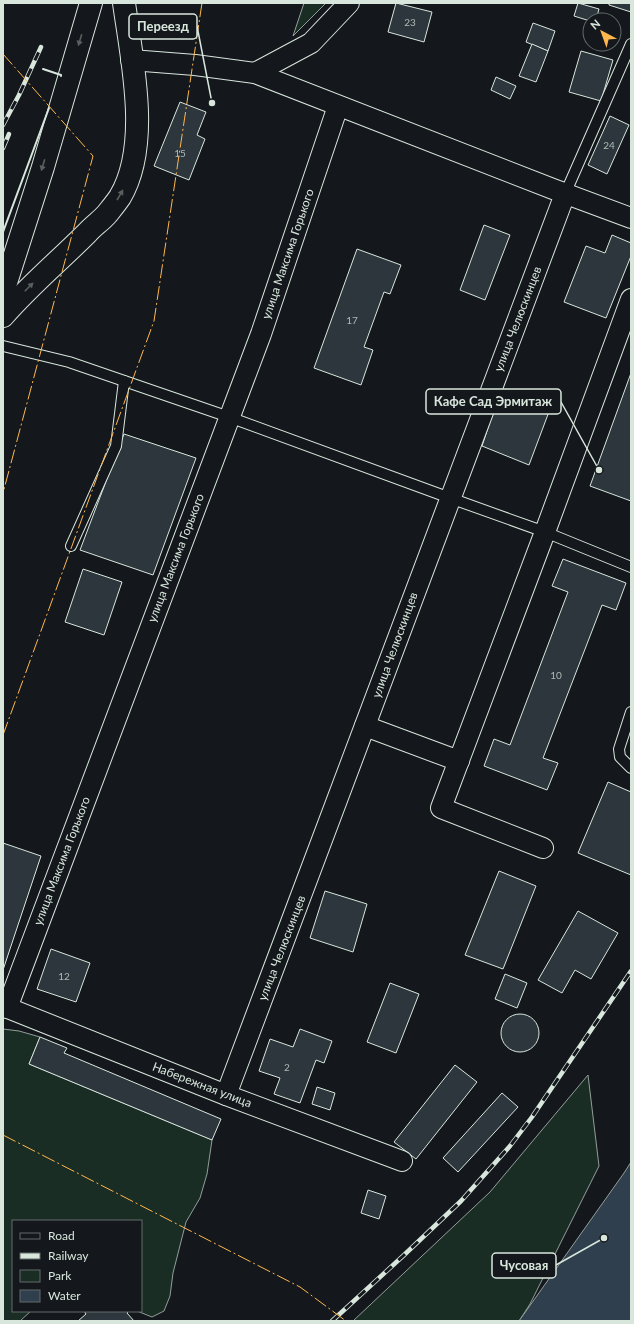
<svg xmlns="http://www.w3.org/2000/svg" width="634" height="1324" viewBox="0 0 634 1324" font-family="Lato,sans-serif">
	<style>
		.green { fill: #1a2d24; stroke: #939e99 }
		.water { fill: #2f3f4d; stroke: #939e99 }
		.building { fill: #2c363c; stroke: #d8e6dc }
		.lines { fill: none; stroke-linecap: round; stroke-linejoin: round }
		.lane-casing { stroke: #d8e6dc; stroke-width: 12 }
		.street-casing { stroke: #d8e6dc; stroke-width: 22 }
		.primary-casing { stroke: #d8e6dc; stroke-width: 24 }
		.lane { stroke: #14181c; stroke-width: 10 }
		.street { stroke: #14181c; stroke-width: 20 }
		.primary { stroke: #14181c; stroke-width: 22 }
		.rail-casing { stroke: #d8e6dc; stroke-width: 4.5 }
		.rail { stroke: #14181c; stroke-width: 3; stroke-dasharray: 9; stroke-linecap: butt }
		.wall { stroke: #d8e6dc; stroke-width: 2 }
		.power { stroke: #ffb74d; stroke-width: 1; stroke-dasharray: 14 3 2 3; stroke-linecap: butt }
		.oneway { fill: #59605f }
		.labels { text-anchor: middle; stroke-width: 3; stroke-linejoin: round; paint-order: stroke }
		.number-label { font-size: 10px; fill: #adbab4 }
		.street-label { font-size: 12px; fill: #d8e6dc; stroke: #14181c }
		.leader { fill: none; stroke: #d8e6dc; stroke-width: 1.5 }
		.callout-dot { fill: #d8e6dc; stroke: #14181c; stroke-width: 1.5 }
		.callout { fill: #14181c; stroke: #d8e6dc; stroke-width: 1.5 }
		.callout-label { font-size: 13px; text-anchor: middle; font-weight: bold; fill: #d8e6dc }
	</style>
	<rect width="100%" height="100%" fill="#14181c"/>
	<g class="green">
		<path d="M304 3H326L293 36Z"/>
		<path d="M3 1029 19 1031 40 1037 29 1064 212 1140 207 1174 200 1198 186 1222 173 1273 170 1296 164 1311 152 1317 137 1311H141V1221H13V1311H31L20 1321H3Z"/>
		<path d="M588 1075 599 1166 530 1304 519 1321H353L490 1192Z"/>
	</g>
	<path class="water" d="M631 1162V1321H519L624 1173Z"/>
	<g class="building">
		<path d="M396 3 432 12 424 42 388 32Z"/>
		<path d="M578 3 599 9 596 20H590V21L574 16Z"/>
		<path d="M609 3H631V12L609 5Z"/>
		<path d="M533 23 555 31 548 51 526 42Z"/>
		<path d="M532 44 548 51 536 82 519 76Z"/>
		<path d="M581 51 613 60 601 101 569 92Z"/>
		<path d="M496 77 516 86 510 99 491 90Z"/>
		<path d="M180 102 206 112 197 135 205 139 189 180 154 166Z"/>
		<path d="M610 116 629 125 607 174 588 165Z"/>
		<path d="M484 225 510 235 485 300 460 290Z"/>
		<path d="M612 235 631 243V256L606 318 564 302 586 246 605 253Z"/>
		<path d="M357 249 401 265 390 294 384 292 364 347 373 350 361 385 314 368Z"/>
		<path d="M631 373V501L590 486Z"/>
		<path d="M500 392 550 409 529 465 482 446Z"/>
		<path d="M124 434 196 458 153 575 80 550Z"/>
		<path d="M563 559 626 583 616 610 602 605 543 758 558 763 547 790 484 766 494 739 510 745 568 592 552 586Z"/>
		<path d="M83 569 122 582 104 635 65 622Z"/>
		<path d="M608 782 631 792V875L578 853Z"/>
		<path d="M3 843 41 856 3 970Z"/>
		<path d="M499 871 536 886 503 969 465 955Z"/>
		<path d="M325 891 367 904 353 952 310 938Z"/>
		<path d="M578 911 618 933 591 979 575 970 562 993 538 980Z"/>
		<path d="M51 949 90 963 76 1002 37 989Z"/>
		<path d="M505 974 527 983 517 1008 495 999Z"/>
		<path d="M390 983 419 994 396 1053 367 1042Z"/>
		<circle cx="520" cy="1033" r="19"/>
		<path d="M300 1029 332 1041 324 1063 316 1060 300 1103 274 1094 280 1078 259 1071 270 1039 293 1047Z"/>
		<path d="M40 1037 67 1048 64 1053 221 1119 212 1140 29 1064Z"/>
		<path d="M455 1065 477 1082 416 1159 394 1142Z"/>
		<path d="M317 1087 335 1093 330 1110 312 1104Z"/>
		<path d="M502 1093 518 1107 458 1172 443 1158Z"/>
		<path d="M368 1190 386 1196 379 1219 361 1213Z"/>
		<path d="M84 1311H129L127 1313 134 1321H78L86 1314Z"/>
	</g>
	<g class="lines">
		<defs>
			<g id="lane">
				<path d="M565 194 631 44"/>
				<path d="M3 346 69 362 229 417 450 498 545 532 631 567"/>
				<path d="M71 546 116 446 124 381"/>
				<path d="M631 712 619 749 620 757 631 768"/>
			</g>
			<g id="street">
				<path d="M131 60 195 65 255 73 553 189 631 218"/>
				<path d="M255 73 311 43 349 3"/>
				<path d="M365 726 459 761"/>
				<path d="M543 848 441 808 545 532 631 299"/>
				<path d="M3 1006 226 1095 402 1161"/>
				<path d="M7 1008 261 334 338 106"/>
				<path d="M226 1095 565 194"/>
			</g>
			<g id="primary">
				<path d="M3 292 43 167 91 3"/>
				<path d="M3 316C29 286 59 261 87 233 93 226 101 221 107 214 111 209 116 203 120 197 151 145 132 61 124 3"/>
			</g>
		</defs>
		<use href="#lane" class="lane-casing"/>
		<use href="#street" class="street-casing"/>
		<use href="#primary" class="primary-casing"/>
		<use href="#lane" class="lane"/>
		<use href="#street" class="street"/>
		<use href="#primary" class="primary"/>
		<defs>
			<g id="rail">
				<path d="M3 125 19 95 41 47"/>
				<path d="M3 148 9 134"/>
				<path d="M332 1321 403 1256 461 1201 510 1146 532 1117 631 971"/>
			</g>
		</defs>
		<use href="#rail" class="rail-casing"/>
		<use href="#rail" class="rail"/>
		<g class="wall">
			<path d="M43 69 61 75V76"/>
			<path d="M3 232 49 108"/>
		</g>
		<g class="power">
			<path d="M3 54 93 156 3 493"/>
			<path d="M3 735 154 321 202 3"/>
			<path d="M3 1135 300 1287 346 1321"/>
		</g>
	</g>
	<defs><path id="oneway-solid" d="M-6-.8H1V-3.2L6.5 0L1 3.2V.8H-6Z"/></defs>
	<g class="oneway">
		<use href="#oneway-solid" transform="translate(80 40) rotate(107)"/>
		<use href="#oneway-solid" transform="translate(43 165) rotate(107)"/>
		<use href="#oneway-solid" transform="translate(120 195) rotate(-60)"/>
		<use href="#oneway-solid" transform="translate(29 287) rotate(-45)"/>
	</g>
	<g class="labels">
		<g class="number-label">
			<text x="410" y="26">23</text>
			<text x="609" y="149">24</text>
			<text x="180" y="157">15</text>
			<text x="352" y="324">17</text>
			<text x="556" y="679">10</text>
			<text x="64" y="980">12</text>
			<text x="287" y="1071">2</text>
		</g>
		<g class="street-label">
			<text transform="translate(288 254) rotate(-71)" y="4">улица Максима Горького</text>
			<text transform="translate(518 319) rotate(-69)" y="4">улица Челюскинцев</text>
			<text transform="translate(176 558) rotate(-69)" y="4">улица Максима Горького</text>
			<text transform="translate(395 645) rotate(-70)" y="4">улица Челюскинцев</text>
			<text transform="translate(62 861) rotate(-69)" y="4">улица Максима Горького</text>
			<text transform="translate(282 948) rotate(-69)" y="4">улица Челюскинцев</text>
			<text transform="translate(202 1085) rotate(21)" y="4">Набережная улица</text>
		</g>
	</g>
	<path class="leader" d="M212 103L197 26M599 470L561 402M604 1238L556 1265"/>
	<g class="callout-dot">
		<circle cx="212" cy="103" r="4"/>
		<circle cx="599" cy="470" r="4"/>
		<circle cx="604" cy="1238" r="4"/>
	</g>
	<g class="callout">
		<rect x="129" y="14" width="68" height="25" rx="4"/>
		<rect x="426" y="389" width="135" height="25" rx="4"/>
		<rect x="492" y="1253" width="64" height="25" rx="4"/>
	</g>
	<g class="callout-label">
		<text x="163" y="31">Переезд</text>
		<text x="493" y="406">Кафе Сад Эрмитаж</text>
		<text x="524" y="1270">Чусовая</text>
	</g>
	<rect width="634" height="1324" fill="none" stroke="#d8e6dc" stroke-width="8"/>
	<rect x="12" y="1220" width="130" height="92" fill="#14181c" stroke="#626a69"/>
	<rect x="20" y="1233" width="20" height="6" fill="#14181c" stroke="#626a69"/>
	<text x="48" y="1240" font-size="12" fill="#d8e6dc">Road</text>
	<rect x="20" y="1253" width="20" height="6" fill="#d8e6dc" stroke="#626a69"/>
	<text x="48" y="1260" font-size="12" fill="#d8e6dc">Railway</text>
	<rect x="20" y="1270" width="20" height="12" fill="#1a2d24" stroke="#626a69"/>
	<text x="48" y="1280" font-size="12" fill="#d8e6dc">Park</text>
	<rect x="20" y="1290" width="20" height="12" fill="#2f3f4d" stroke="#626a69"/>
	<text x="48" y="1300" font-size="12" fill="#d8e6dc">Water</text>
	<g transform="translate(602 32) rotate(319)"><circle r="19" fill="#14181c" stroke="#626a69"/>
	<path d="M0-3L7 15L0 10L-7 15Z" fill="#ffb74d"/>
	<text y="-6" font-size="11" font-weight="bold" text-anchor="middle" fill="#d8e6dc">N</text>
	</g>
</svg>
